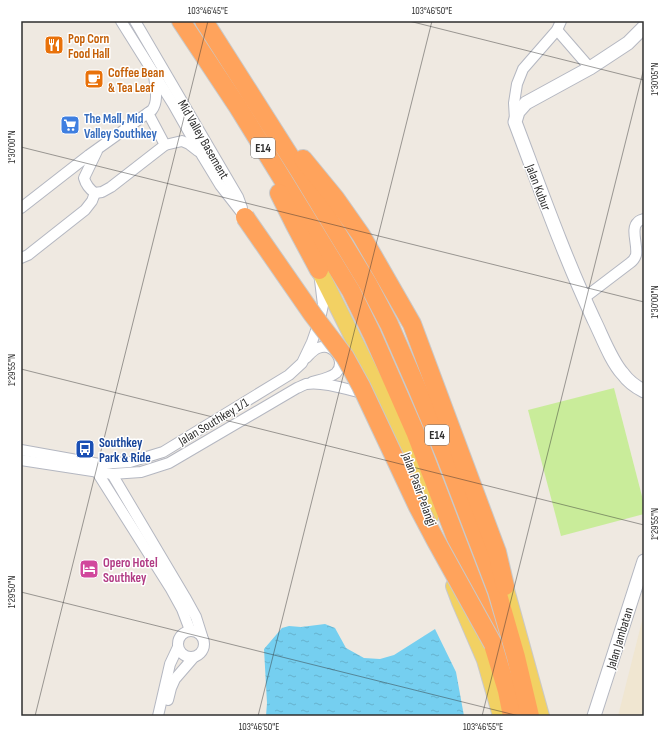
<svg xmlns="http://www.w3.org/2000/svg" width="665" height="737" viewBox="0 0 665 737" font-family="'Sofia Sans Condensed',sans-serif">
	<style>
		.education { fill: #f0e6d1 }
		.pitch { fill: #c9ec9a }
		.water { fill: url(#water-ripples) }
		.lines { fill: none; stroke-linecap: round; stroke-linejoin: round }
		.minor-casing { stroke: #b4b7c1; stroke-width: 12 }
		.tertiary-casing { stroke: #b4b7c1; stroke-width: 15 }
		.primary-casing { stroke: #c9c9c9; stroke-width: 18 }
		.motorway-casing { stroke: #c9c9c9; stroke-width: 20 }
		.minor { stroke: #fff; stroke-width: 10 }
		.tertiary { stroke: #fff; stroke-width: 13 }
		.primary { stroke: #f2d163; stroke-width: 16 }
		.motorway { stroke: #ffa35c; stroke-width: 18 }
		.motorway-bridge-casing { stroke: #c9c9c9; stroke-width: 20; stroke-linecap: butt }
		.motorway-bridge { stroke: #ffa35c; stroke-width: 18 }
		.ticks { fill: none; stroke: #2e2e2e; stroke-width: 1; stroke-opacity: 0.45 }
		.labels { text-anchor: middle; stroke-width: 3; stroke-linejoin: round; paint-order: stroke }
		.shield { fill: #fff; stroke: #6d6d6d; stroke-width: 1 }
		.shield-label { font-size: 12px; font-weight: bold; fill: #2e2e2e }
		.food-label { font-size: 13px; font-weight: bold; fill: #c56008; stroke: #fff; text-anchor: start }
		.shop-label { font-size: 13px; font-weight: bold; fill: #366cbe; stroke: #fff; text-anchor: start }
		.street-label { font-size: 13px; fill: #2e2e2e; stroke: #fff }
		.transit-label { font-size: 13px; font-weight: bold; fill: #164399; stroke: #fff; text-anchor: start }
		.hotel-label { font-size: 13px; font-weight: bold; fill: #b23c85; stroke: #fff; text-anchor: start }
		.neatline { fill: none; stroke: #2e2e2e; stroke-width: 1.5 }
		.ticks-label { font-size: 10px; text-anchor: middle; fill: #2e2e2e }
	</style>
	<defs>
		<pattern id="water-ripples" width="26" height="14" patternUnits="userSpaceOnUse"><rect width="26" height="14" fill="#75cff0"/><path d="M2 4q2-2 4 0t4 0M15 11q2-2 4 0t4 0" fill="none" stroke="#66b2ce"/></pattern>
	</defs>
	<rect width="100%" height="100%" fill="#efe9e1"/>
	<path class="education" d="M644 613V714L618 716Z"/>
	<path class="pitch" d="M614 388 644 504V514L561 536 528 410Z"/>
	<path class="water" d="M325 624 335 628 346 648 364 658 380 659 394 655 435 629 456 672 464 716H266L267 703 264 649 282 628 289 626 301 627Z"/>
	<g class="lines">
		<defs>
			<g id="minor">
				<path d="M121 21 173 104 203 157 220 185 245 217"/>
				<path d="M135 21 238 197 242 208"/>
				<path d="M557 30 590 68"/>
				<path d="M148 113 165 145"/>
				<path d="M515 120 514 103 517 84 523 69 557 30 561 21"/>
				<path d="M97 151 84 178C86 185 89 189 95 193L102 192 111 187 165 145 182 141 189 144 198 151"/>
				<path d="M21 208 89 155 152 110C159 101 155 86 154 75"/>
				<path d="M21 258 28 255 85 210 92 201 95 193"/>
				<path d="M584 298 630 263C633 261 635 258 636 255 638 245 630 228 638 222 638 221 643 219 644 219"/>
				<path d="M306 358C310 354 313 350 318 348 333 342 347 361 336 373 330 378 319 380 312 382"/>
				<path d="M21 450 99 464 130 462 163 452 289 375 302 363 312 342 320 319 323 305 320 280"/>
				<path d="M21 460 112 474 141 472 169 463 297 388C300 387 303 385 306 384 323 381 349 390 366 394"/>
				<path d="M97 472 171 589 182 609 190 630"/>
				<path d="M112 474 185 597 196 617 202 636"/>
				<circle cx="191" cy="644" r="13"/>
				<path d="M168 700 171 688 175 679 194 657"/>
				<path d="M158 716 170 664 178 647"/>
			</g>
			<g id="tertiary">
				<path d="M644 27 628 43 590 68 526 103 518 112 515 122C540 188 564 256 594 320 602 336 611 361 623 374 628 381 636 387 644 391"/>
				<path d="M594 716 644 561"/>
			</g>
			<g id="primary">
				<path d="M319 270 384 400 395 425 430 517"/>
				<path d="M454 586 460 602 485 660 501 716"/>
				<path d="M505 586 541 716"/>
			</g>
			<g id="motorway">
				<path d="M181 21 238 107 288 188 351 291 372 334 416 434 479 598 507 691 512 716"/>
				<path d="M204 21 300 172 368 284 389 324 417 388 445 455 497 591 516 657 530 716"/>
				<path d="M303 159 335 198 361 235 412 324 497 552 505 586"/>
				<path d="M279 193 295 225 319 270"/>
			</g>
		</defs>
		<use href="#minor" class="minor-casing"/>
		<use href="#tertiary" class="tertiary-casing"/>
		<use href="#primary" class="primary-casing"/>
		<use href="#motorway" class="motorway-casing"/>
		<use href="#minor" class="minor"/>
		<use href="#tertiary" class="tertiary"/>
		<use href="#primary" class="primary"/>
		<use href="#motorway" class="motorway"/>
		<defs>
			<path id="motorway-bridge" d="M245 217 313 315 345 357 361 386 417 505 436 541 493 644"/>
		</defs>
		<use href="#motorway-bridge" class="motorway-bridge-casing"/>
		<use href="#motorway-bridge" class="motorway-bridge"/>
	</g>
	<path class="ticks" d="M409 21 644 80M21 147 644 302M21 369 644 525M21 592 519 716M35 716 208 21M258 716 432 21M482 716 644 68"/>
	<defs>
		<symbol id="restaurant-square" viewBox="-11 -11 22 22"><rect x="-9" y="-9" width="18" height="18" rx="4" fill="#e8710a" stroke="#fff"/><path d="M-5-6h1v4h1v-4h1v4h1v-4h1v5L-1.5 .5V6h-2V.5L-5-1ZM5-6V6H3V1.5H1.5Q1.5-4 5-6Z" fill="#fff"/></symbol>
		<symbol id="cafe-square" viewBox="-11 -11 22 22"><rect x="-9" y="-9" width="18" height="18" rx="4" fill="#e8710a" stroke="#fff"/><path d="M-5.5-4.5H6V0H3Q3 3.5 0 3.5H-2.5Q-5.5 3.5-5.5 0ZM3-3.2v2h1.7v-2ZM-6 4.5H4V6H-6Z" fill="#fff"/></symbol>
		<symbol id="supermarket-square" viewBox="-11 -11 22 22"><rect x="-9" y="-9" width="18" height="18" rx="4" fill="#3f7fe0" stroke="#fff"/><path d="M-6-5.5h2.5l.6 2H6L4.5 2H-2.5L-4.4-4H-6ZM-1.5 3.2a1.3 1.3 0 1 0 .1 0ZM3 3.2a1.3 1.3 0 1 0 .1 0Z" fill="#fff"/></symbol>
		<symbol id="bus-square" viewBox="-11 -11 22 22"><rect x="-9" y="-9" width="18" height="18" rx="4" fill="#1a4fb4" stroke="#fff"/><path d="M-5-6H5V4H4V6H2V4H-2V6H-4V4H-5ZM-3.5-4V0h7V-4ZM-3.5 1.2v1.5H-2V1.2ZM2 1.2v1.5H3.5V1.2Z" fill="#fff"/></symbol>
		<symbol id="hotel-square" viewBox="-11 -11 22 22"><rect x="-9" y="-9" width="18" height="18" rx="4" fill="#d1479c" stroke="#fff"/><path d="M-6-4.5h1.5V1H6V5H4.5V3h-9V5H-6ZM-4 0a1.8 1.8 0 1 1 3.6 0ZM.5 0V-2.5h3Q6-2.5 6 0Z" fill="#fff"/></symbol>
	</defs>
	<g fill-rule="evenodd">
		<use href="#restaurant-square" x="43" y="34" width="22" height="22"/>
		<use href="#cafe-square" x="83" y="68" width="22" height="22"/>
		<use href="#supermarket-square" x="59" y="114" width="22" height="22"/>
		<use href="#bus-square" x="74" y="438" width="22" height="22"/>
		<use href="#hotel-square" x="78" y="558" width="22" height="22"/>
	</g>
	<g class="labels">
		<g class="shield">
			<rect x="251" y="138" width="24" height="20" rx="3"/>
			<rect x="425" y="425" width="24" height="20" rx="3"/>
		</g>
		<g class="shield-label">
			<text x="263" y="152">E14</text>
			<text x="437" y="439">E14</text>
		</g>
		<g class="food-label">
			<text x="68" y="43">Pop Corn<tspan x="68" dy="15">Food Hall</tspan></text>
			<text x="108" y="77">Coffee Bean<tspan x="108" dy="15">&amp; Tea Leaf</tspan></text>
		</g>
		<g class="shop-label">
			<text x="84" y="123">The Mall, Mid<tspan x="84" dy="15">Valley Southkey</tspan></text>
		</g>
		<g class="street-label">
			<text transform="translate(204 139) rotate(60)" y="5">Mid Valley Basement</text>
			<text transform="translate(539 187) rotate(69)" y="5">Jalan Kubur</text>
			<text transform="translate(213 421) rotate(-31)" y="5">Jalan Southkey 1/1</text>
			<text transform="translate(420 489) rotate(70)" y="5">Jalan Pasir Pelangi</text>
			<text transform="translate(619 638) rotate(-73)" y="5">Jalan Jambatan</text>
		</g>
		<g class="transit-label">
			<text x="99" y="447">Southkey<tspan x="99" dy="15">Park &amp; Ride</tspan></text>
		</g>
		<g class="hotel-label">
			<text x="103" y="567">Opero Hotel<tspan x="103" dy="15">Southkey</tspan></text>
		</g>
	</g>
	<rect width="665" height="737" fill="none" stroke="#ffffff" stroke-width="44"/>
	<rect x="22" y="22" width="621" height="693" class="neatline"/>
	<g class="ticks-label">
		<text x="208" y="14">103°46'45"E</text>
		<text x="432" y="14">103°46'50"E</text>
		<text transform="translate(654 79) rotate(-90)" y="4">1°30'05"N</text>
		<text transform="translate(11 147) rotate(-90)" y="4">1°30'00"N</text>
		<text transform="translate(654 302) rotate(-90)" y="4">1°30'00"N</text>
		<text transform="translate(11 370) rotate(-90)" y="4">1°29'55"N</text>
		<text transform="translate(654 524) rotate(-90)" y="4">1°29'55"N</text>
		<text transform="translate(11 592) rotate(-90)" y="4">1°29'50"N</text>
		<text x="259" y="730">103°46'50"E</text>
		<text x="483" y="730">103°46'55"E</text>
	</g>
</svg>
